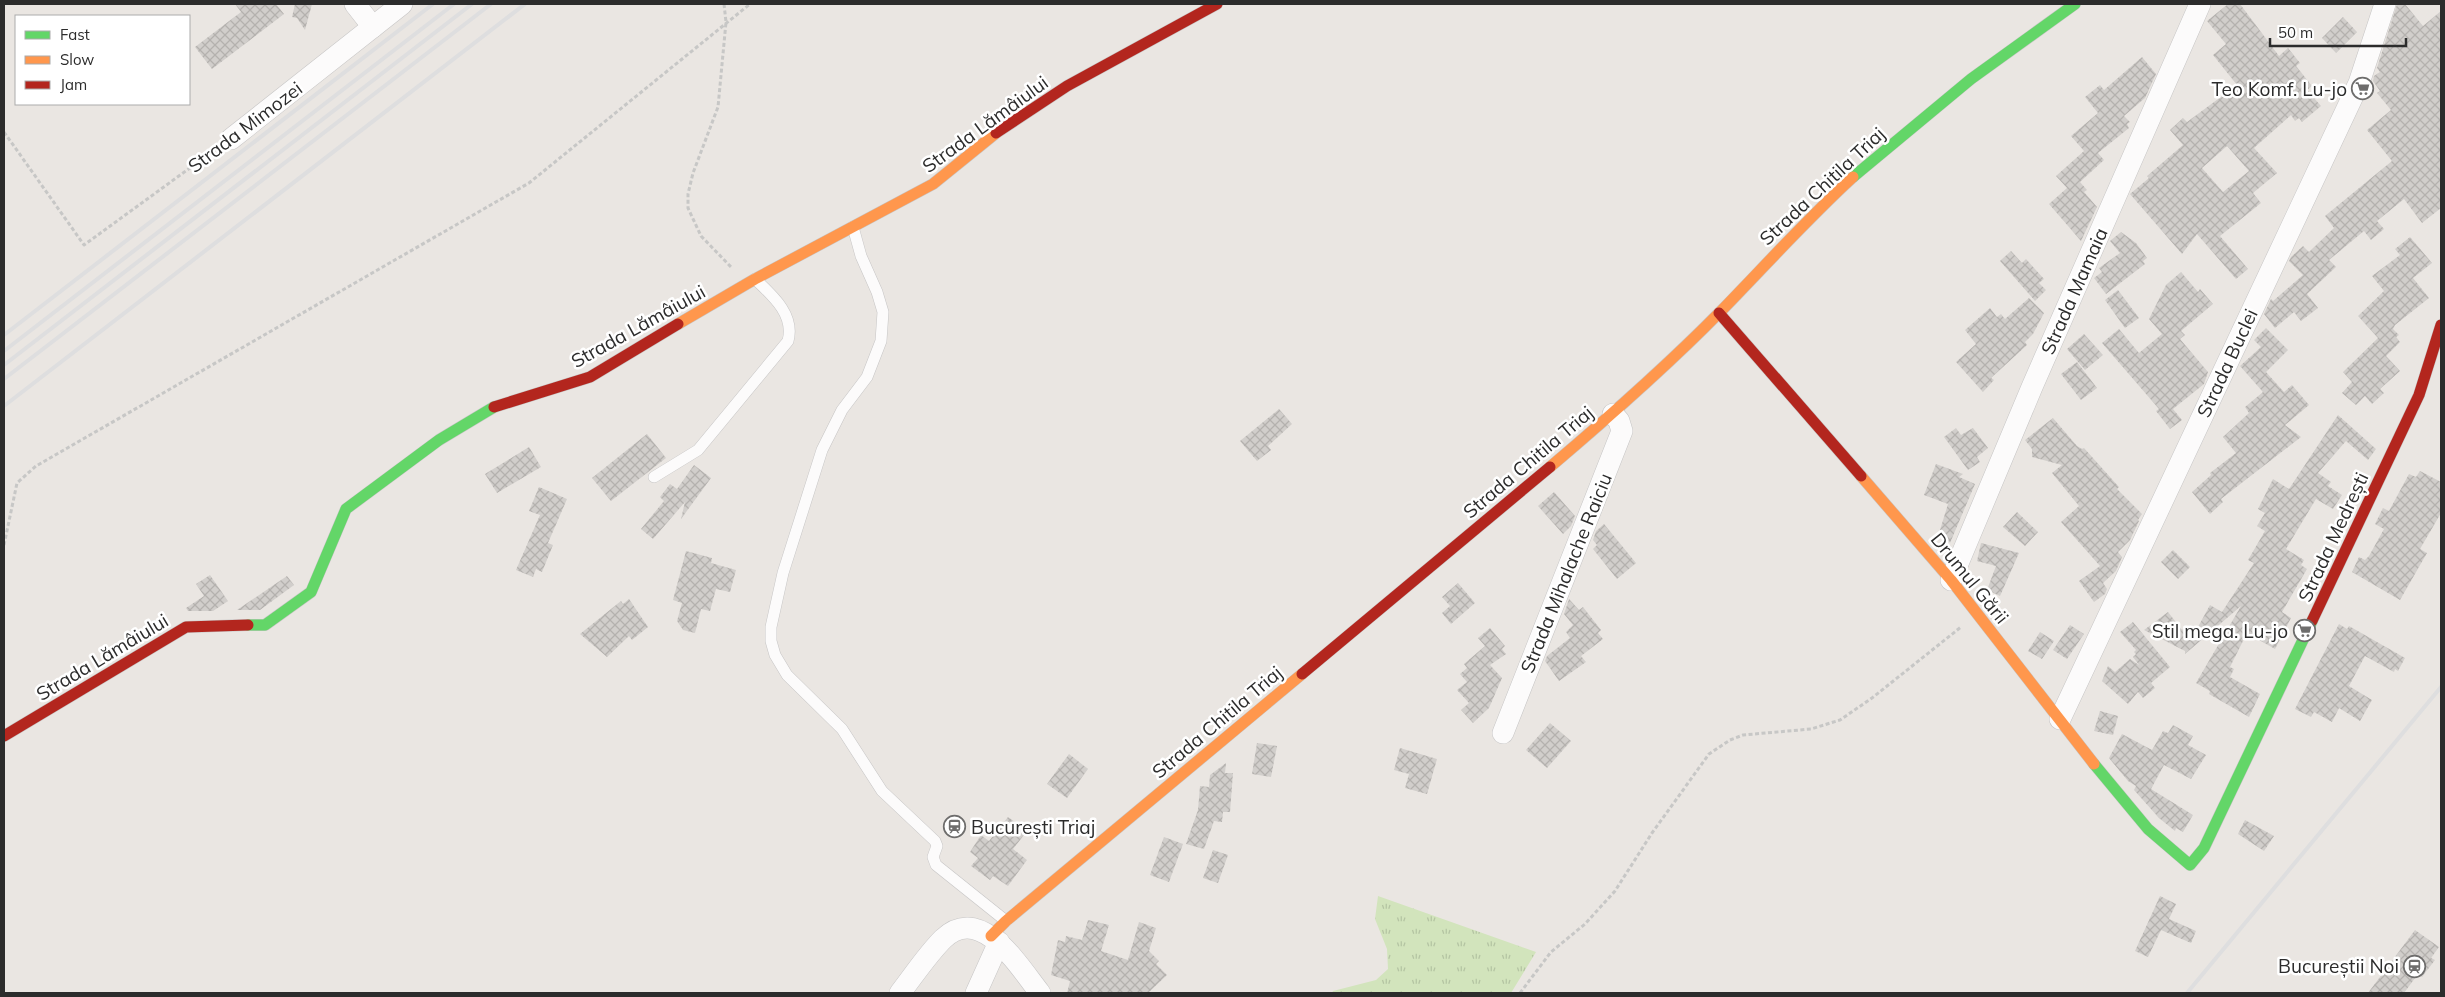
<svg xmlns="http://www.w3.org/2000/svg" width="2445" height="997" viewBox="0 0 2445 997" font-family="Mulish,sans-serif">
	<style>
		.grass { fill: url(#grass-tufts) }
		.building { fill: url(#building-cross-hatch); fill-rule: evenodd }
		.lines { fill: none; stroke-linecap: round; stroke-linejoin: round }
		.lane-casing { stroke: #c6c5c5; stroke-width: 12 }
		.street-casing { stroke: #c6c5c5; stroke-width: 22 }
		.fast-casing { stroke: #c6c5c5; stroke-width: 12 }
		.slow-casing { stroke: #c6c5c5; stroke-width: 12 }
		.jam-casing { stroke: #c6c5c5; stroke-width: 12 }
		.path { stroke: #c7c7c6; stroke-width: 3; stroke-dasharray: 4 2.5; stroke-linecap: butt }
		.lane { stroke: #fcfbfb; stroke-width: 11 }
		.street { stroke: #fcfbfb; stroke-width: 21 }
		.fast { stroke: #63d668; stroke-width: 11 }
		.slow { stroke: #ff974d; stroke-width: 11 }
		.jam { stroke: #b3261e; stroke-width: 11 }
		.rail { stroke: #dededf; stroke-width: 4 }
		.labels { text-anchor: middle; stroke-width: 5; stroke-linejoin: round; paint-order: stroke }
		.poi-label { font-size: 19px; fill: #2c2c2c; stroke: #fff; text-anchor: end }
		.street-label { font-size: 19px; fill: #2c2c2c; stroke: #fff }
	</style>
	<defs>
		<pattern id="grass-tufts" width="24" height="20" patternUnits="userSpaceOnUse" patternTransform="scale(1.25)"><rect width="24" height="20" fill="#d2e4bc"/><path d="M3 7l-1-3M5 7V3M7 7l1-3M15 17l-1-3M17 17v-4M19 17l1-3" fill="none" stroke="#b4c4a2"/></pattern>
		<pattern id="building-cross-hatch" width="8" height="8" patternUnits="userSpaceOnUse" patternTransform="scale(1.25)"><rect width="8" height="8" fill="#d1cecb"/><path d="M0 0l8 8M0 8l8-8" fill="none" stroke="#b4b1ae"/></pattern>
	</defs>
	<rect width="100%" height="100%" fill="#eae6e2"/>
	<path class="grass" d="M1378 896 1536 952 1511 993H1332L1333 991 1376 980 1388 969 1387 949 1375 919Z"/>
	<g class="building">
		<path d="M235 4H276L284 14 212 69 195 47 241 12Z"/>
		<path d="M295 4H312L305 30 297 18 292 17Z"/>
		<path d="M2228 4H2240L2279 56 2288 48 2300 63 2296 66 2312 86 2307 90 2321 106 2302 122 2299 118 2295 121 2291 115 2254 148 2277 173 2253 193 2261 203 2220 236 2248 269 2236 279 2197 234 2182 254 2130 194 2149 178 2147 176 2183 145 2170 130 2183 118 2187 122 2237 85 2213 55 2226 44 2207 21ZM2227 146 2249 171 2223 192 2202 168Z"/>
		<path d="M2397 4H2405L2423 26 2441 11V208L2422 223 2404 199 2377 221 2384 229 2371 240 2364 231 2329 260 2336 267 2307 294 2318 308 2301 321 2294 312 2275 328 2264 314 2271 299 2273 301 2303 275 2289 261 2291 257 2303 246 2309 252 2334 228 2325 216 2392 161 2367 130 2391 110 2377 93 2380 91 2373 81 2374 76 2380 72 2377 68Z"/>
		<path d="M2343 17 2357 32 2336 53 2322 38Z"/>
		<path d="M2142 57 2156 74 2145 98 2124 116 2130 122 2127 124 2129 128 2098 153 2104 160 2080 182 2087 190 2084 192 2097 207 2081 241 2049 204 2067 188 2056 176 2084 151 2071 136 2098 113 2085 97 2100 85 2104 90Z"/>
		<path d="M2121 232 2136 243 2147 258 2143 261 2145 264 2106 294 2094 278 2102 272 2099 268 2120 253 2110 241Z"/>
		<path d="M2410 237 2432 263 2413 278 2429 298 2395 325 2393 329 2399 335 2396 337 2400 342 2386 356 2400 371 2380 389 2384 393 2372 404 2365 396 2356 405 2342 393 2352 382 2343 372 2378 338 2358 316 2384 291 2372 276 2400 255 2395 249Z"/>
		<path d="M2011 251 2022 263 2026 259 2044 279 2039 283 2046 290 2035 301 2000 261Z"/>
		<path d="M2181 272 2198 292 2200 289 2213 304 2181 331 2185 335 2180 339 2208 372 2204 384 2173 409 2182 420 2170 429 2156 411 2159 409 2102 343 2119 329 2139 353 2162 334 2149 319 2166 285Z"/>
		<path d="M2118 290 2139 318 2125 328 2105 300Z"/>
		<path d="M2029 298 2044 313 2033 334 2025 342 2027 345 1991 378 1994 380 1983 392 1956 362 1976 344 1965 330 1990 308 1997 317 2001 314 2005 319Z"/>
		<path d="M2266 328 2288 350 2266 372 2284 392 2292 385 2309 405 2285 425 2301 437 2221 499 2223 502 2210 514 2192 492 2211 475 2210 473 2236 453 2223 437 2249 413 2245 407 2263 392 2240 366 2261 347 2254 340Z"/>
		<path d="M2084 334 2103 355 2085 370 2067 349Z"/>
		<path d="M2077 362 2097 388 2081 400 2061 374Z"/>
		<path d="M1279 409 1292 424 1268 446 1271 450 1257 461 1240 441Z"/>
		<path d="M2338 415 2376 449 2368 460 2346 441 2318 473 2331 482 2328 486 2342 495 2333 509 2316 499 2286 549 2304 560 2301 565 2307 569 2282 612 2291 618 2275 649 2247 633 2230 667 2234 669 2230 677 2260 694 2249 717 2209 694 2210 691 2196 683 2241 606 2185 654V651L2144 630 2168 612 2182 630 2184 628 2192 638 2210 605 2222 612 2254 563 2248 560 2265 531 2257 526 2265 513 2258 509 2273 479 2289 489Z"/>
		<path d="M2053 418 2077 446 2082 449 2084 448 2119 487 2117 489 2142 514 2138 520 2139 521 2130 540 2118 552 2122 557 2116 571 2103 583 2107 589 2105 594 2094 602 2079 581 2100 566 2061 522 2079 506 2052 473 2062 465 2032 457V449L2025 440Z"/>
		<path d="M1956 428 1961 435 1973 428 1988 448 1977 457 1980 462 1968 470 1944 437Z"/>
		<path d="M647 434 666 458 611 501 592 478Z"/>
		<path d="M529 447 541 467 497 493 485 474Z"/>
		<path d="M1936 464 1963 474 1959 477 1975 484 1950 543 1940 530 1948 504 1924 495Z"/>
		<path d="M694 465 711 478 681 519 685 502 653 539 641 529 664 501 660 497 670 484 677 489Z"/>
		<path d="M2420 471 2441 482V513L2420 549 2427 553 2400 600 2352 572 2359 557 2365 560 2369 556 2384 529 2375 524 2383 508 2389 511 2409 474 2416 477Z"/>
		<path d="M539 487 567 499 548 543 553 545 542 572 536 569 533 577 516 570 540 515 529 511Z"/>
		<path d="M1554 492 1575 516 1571 526 1563 534 1538 506Z"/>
		<path d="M2017 512 2038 532 2025 546 2003 527Z"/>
		<path d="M1604 524 1636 563 1617 579 1593 549 1597 545 1593 540 1596 531Z"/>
		<path d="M1981 543 2019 553 2000 596 1987 590 1996 566 1977 561Z"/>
		<path d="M2173 550 2190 567 2178 579 2161 562Z"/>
		<path d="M686 551 712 558 711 563 736 570 730 592 716 589 710 611 701 609 695 633 683 630 677 621 682 603 673 600Z"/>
		<path d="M210 575 228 601 213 611H188L186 608 204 596 196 584Z"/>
		<path d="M287 576 294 585 260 610H237Z"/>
		<path d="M1458 583 1475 603 1451 624 1442 613 1450 606 1442 597Z"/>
		<path d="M629 599 648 627 632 640 629 636 607 657 580 634 621 601 623 604Z"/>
		<path d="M1569 599 1579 610 1583 607 1601 630 1598 633 1603 639 1581 656 1586 662 1559 681 1545 661 1547 656 1570 638 1566 632 1573 625 1564 614Z"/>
		<path d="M2133 622 2170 667 2151 683 2155 688 2143 698 2138 692 2128 704 2102 681 2108 666 2115 672 2130 659 2139 665 2133 657 2136 654 2134 652 2136 650 2120 632Z"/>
		<path d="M2339 624 2347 629 2349 626 2405 658 2398 671 2395 669 2394 672 2365 656 2349 686 2372 700 2360 721 2339 708 2332 722 2314 712 2311 717 2295 709Z"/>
		<path d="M2070 625 2084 634 2067 659 2053 650Z"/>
		<path d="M1490 628 1505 646 1502 649 1506 654 1490 665 1502 678 1489 708 1473 723 1461 710 1469 703 1457 690 1467 682 1460 674 1467 668 1464 664 1485 646 1478 638Z"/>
		<path d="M2040 632 2054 641 2042 659 2028 651Z"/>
		<path d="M2100 711 2118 716 2113 735 2094 731Z"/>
		<path d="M1550 723 1571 741 1547 768 1526 750Z"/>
		<path d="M2173 725 2193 736 2188 745 2206 755 2191 779 2164 765 2151 789 2193 815 2183 832 2176 828 2175 831 2159 818 2134 790 2136 786 2128 781 2109 758 2122 734 2152 750 2163 731 2168 733Z"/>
		<path d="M1257 743 1277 746 1271 777 1252 774Z"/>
		<path d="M1400 748 1437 759 1427 794 1405 788 1409 774 1394 770Z"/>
		<path d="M1069 754 1088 769 1067 798 1047 784Z"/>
		<path d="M1226 763 1225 773H1233L1230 812H1223L1222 822 1214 821 1204 849 1186 844 1198 810 1200 786 1209 787 1210 775Z"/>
		<path d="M1008 817 1027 831 1013 849 1027 860 1008 886 993 876 990 880 971 866 978 858 970 852 981 835 989 841Z"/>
		<path d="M2245 820 2274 836 2264 851 2238 834Z"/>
		<path d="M1164 837 1183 844 1169 882 1150 875Z"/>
		<path d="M1213 850 1228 855 1218 883 1203 878Z"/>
		<path d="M2160 896 2176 904 2169 919 2196 931 2191 943 2161 930 2148 957 2135 951Z"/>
		<path d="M1088 920 1109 925 1101 951 1128 960 1139 922 1156 928 1149 951 1159 961 1156 964 1167 975 1148 993H1067L1070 981 1051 975 1058 940 1065 942 1066 936 1082 940Z"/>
		<path d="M2415 930 2439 947 2431 958 2435 960 2422 977 2418 974 2404 993H2368Z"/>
	</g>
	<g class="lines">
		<defs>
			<g id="lane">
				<path d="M853 227 861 256 877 292 883 312 881 341 867 377 842 410 822 450 783 573 771 627V641L775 655 787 675 842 729 882 791 935 841 937 846 933 857 936 865 1006 921"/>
				<path d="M654 477 698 450 788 341C795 315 773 296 755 279"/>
			</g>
			<g id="street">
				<path d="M355 4 373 27"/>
				<path d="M231 139 402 4"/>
				<path d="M1951 580 2032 387 2200 4"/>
				<path d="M2060 719 2359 83 2385 4"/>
				<path d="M1503 733 1622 431 1619 421 1613 414"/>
				<path d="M900 993C914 975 927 955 943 939 981 902 1020 968 1040 993"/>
				<path d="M976 993 999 942"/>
			</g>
			<g id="fast">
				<path d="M1853 177 1971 79 2075 4"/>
				<path d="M248 625H265L311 592 346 509 439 440 494 407"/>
				<path d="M2094 764 2148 829 2190 865 2204 848 2312 621"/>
			</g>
			<g id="slow">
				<path d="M678 324 755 279 933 184 996 133"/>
				<path d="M1550 467C1609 417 1667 366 1721 311 1765 266 1807 219 1853 177"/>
				<path d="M1861 476 1951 580 2094 764"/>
				<path d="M991 936 1006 921 1302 674"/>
			</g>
			<g id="jam">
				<path d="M996 133 1067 86 1217 4"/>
				<path d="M1719 313 1861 476"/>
				<path d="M494 407 590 377 678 324"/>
				<path d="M2312 621 2419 395 2441 325"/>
				<path d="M1302 674 1550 467"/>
				<path d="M4 736 186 627 248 625"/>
			</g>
		</defs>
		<use href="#lane" class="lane-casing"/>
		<use href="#street" class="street-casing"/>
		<use href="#fast" class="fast-casing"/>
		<use href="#slow" class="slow-casing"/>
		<use href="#jam" class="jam-casing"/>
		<g class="path">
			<path d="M724 4 726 22 718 107 693 173 688 194V208L701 236 732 268"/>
			<path d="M4 132 84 245 216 149"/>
			<path d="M4 545 17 483 36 466 529 183 750 4"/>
			<path d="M1520 993 1551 952 1585 924 1615 891 1652 833 1709 754 1730 740 1743 735 1811 729 1840 720 1872 698 1961 627"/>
		</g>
		<use href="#lane" class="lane"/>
		<use href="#street" class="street"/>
		<use href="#fast" class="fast"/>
		<use href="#slow" class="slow"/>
		<use href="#jam" class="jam"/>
		<g class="rail">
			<path d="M4 335 433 4"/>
			<path d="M4 351 454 4"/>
			<path d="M4 365 472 4"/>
			<path d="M4 379 491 4"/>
			<path d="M4 406 525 4"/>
			<path d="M2187 993 2441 687"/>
		</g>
	</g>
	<defs>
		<symbol id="supermarket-ring" viewBox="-11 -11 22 22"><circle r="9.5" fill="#fff" stroke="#6e6d6c" stroke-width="1.5"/><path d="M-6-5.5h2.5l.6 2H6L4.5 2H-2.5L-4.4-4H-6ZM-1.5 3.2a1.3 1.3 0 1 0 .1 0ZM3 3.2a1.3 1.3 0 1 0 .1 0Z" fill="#6e6d6c"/></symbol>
		<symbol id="station-ring" viewBox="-11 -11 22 22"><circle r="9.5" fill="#fff" stroke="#6e6d6c" stroke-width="1.5"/><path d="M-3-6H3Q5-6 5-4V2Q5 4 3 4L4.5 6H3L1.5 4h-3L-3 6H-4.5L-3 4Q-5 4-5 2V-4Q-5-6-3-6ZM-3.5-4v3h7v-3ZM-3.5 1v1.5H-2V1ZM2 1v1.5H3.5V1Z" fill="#6e6d6c"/></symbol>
	</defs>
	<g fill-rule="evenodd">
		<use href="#supermarket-ring" x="2350" y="76" width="25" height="25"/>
		<use href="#supermarket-ring" x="2292" y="618" width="25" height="25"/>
		<use href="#station-ring" x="942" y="814" width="25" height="25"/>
		<use href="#station-ring" x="2402" y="954" width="25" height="25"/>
	</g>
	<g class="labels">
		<g class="poi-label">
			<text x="2347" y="96">Teo Komf. Lu-jo</text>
			<text x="2288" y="638">Stil mega. Lu-jo</text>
			<text x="971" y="834" text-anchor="start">București Triaj</text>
			<text x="2399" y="973">Bucureștii Noi</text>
		</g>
		<g class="street-label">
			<text transform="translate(985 124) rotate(-36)" y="7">Strada Lămâiului</text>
			<text transform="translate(245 127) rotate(-37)" y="7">Strada Mimozei</text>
			<text transform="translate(1822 186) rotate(-43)" y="7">Strada Chitila Triaj</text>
			<text transform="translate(2074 291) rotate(-66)" y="7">Strada Mamaia</text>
			<text transform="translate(638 326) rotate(-29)" y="7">Strada Lămâiului</text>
			<text transform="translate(2227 363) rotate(-65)" y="7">Strada Buclei</text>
			<text transform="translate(1528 462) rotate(-40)" y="7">Strada Chitila Triaj</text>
			<text transform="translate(2333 537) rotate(-65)" y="7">Strada Medrești</text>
			<text transform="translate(1566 573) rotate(-68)" y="7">Strada Mihalache Raiciu</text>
			<text transform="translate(1970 578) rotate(51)" y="7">Drumul Gării</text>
			<text transform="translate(102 657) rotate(-31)" y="7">Strada Lămâiului</text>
			<text transform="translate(1217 722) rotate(-40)" y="7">Strada Chitila Triaj</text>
		</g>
	</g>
	<rect width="2445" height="997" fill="none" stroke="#2c2c2c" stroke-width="10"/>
	<rect x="15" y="15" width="175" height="90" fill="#ffffff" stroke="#ababab"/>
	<rect x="25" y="31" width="25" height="8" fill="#63d668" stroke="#ababab"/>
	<text x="60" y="40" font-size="15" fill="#2c2c2c">Fast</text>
	<rect x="25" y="56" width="25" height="8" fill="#ff974d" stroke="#ababab"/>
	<text x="60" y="65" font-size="15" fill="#2c2c2c">Slow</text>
	<rect x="25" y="81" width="25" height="8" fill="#b3261e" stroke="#ababab"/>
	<text x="60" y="90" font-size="15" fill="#2c2c2c">Jam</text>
	<path d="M2270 38v8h136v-8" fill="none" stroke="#2c2c2c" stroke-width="2.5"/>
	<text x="2278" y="38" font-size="15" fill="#2c2c2c" stroke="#ffffff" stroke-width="4" paint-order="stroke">50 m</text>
</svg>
